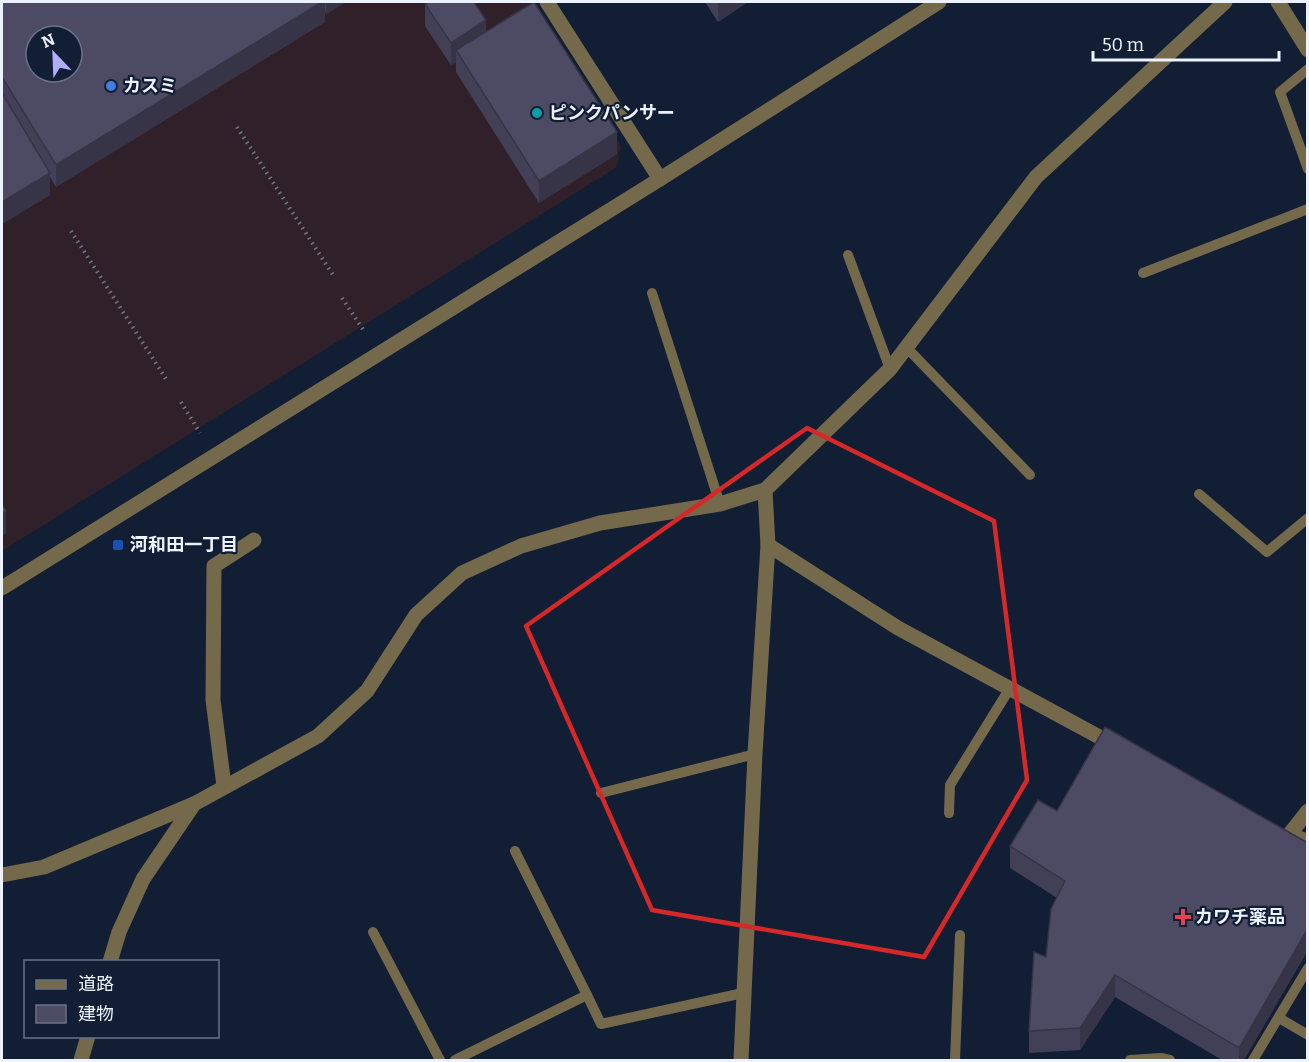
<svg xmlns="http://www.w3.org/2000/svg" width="1309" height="1062" viewBox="0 0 1309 1062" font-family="Bitter,'Noto Sans JP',serif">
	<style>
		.commercial { fill: #302029; fill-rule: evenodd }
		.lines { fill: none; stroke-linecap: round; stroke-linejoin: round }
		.path { stroke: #6f798a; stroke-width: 4; stroke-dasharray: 1.5 4.5; stroke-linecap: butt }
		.service { stroke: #74694b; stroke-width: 10 }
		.minor { stroke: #74694b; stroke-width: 15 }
		.tertiary { stroke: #74694b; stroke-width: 15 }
		.wall { fill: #424056 }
		.shaded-wall { fill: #363446 }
		.building { fill: #4d4a64; stroke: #363446; stroke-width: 1.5; fill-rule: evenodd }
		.marked { fill: none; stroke: #d62828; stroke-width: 4.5; stroke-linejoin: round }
		.shop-dot { fill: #3f7fe0; stroke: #121e33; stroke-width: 2 }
		.culture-dot { fill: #0f9aa8; stroke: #121e33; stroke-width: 2 }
		.transit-dot { fill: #1a4fb4; stroke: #121e33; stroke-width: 2 }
		.health-dot { fill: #e0444e; stroke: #121e33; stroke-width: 2 }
		.labels { text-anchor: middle; stroke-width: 4.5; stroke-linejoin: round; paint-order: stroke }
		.poi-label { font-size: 18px; font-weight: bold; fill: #ecf3ff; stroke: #121e33; text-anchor: start }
	</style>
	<rect width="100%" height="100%" fill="#121e33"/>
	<path class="commercial" d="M2 2H528L621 146 617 167 2 551ZM36 36H72V72H36Z"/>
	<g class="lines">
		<g class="path">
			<path d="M237 127 333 275"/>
			<path d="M71 231 166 379"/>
			<path d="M342 298 364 331"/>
			<path d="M181 402 200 433"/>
		</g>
		<g class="service">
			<path d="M1308 69 1280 92 1308 169"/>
			<path d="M848 255 890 369"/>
			<path d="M1143 273 1308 209"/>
			<path d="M652 293 720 504"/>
			<path d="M906 347 1030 475"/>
			<path d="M1199 494 1267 552 1308 518"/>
			<path d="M601 793 755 754"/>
			<path d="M949 813 950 785 1010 688"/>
			<path d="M1290 832 1308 839"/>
			<path d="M373 932 440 1060"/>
			<path d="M587 995 601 1024 743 993"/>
			<path d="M1279 1018 1308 1035"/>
			<path d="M455 1060 587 995 515 851"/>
			<path d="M955 1060 960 935"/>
			<path d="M1130 1060 1161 1058 1170 1060"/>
			<path d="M1253 1060 1308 968"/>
		</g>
		<g class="minor">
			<path d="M547 2 660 179"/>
			<path d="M768 545 898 628 1116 746"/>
			<path d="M224 786 213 700 214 566 254 540"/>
			<path d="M1276 835 1285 840 1308 811"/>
			<path d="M2 875 44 867 194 804"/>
			<path d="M110 962 119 932 143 879 194 804 318 736 367 691 416 615 462 573 521 546 600 523 720 504 765 490 890 369 1036 177 1225 2"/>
			<path d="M81 1060 88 1036"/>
			<path d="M741 1060 755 754 768 545 765 490"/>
		</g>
		<g class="tertiary">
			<path d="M1278 2 1308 50"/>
			<path d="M2 588 660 179 939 2"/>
		</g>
	</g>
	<g class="wall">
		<path d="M2 2H346L326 14 325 11V22L56 187 50 177V195L2 224Z"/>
		<path d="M705 2H748L718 22Z"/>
		<path d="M425 4 486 31 617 154 539 203 456 72V62L451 65 425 26Z"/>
		<path d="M1057 811 1306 842 1308 840V950L1244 1060H1222L1115 997 1080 1050 1029 1053V1031L1046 957 1057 898 1010 868V846Z"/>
	</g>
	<g class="shaded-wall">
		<path d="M322 2H325V22L56 187V165Z"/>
		<path d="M326 2H346L326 14Z"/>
		<path d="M718 2H748L718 22Z"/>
		<path d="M486 20V42L456 50V62L451 65V43Z"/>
		<path d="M617 132V154L539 203V181Z"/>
		<path d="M50 173V195L2 224V202Z"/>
		<path d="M6 511V533L2 536V514Z"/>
		<path d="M1308 928V950L1244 1060H1239V1048Z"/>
		<path d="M1115 975V997L1080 1050V1028Z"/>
	</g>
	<g class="building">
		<path d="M2 2H322L56 165 2 77ZM36 36H72V72H36Z"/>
		<path d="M429 2H474L486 20 451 43 425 4Z"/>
		<path d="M534 2 617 132 539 181 456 50Z"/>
		<path d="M2 93 50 173 2 202Z"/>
		<path d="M2 504 6 511 2 514Z"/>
		<path d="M1105 727 1306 842 1308 840V928L1239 1048 1115 975 1080 1028 1029 1031 1034 952 1046 957 1051 909 1065 881 1010 846 1038 800 1057 811Z"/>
	</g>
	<path class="marked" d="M807 428 994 521 1027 780 924 957 652 910 526 626Z"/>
	<circle class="shop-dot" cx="111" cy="86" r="6"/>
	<circle class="culture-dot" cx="537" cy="113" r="6"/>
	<rect class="transit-dot" x="112" y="539" width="12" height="12" rx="3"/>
	<path class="health-dot" d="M1180 908h6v6h6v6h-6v6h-6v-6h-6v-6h6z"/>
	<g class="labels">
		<g class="poi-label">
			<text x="123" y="92">カスミ</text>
			<text x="549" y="119">ピンクパンサー</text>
			<text x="130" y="551">河和田一丁目</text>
			<text x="1195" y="923">カワチ薬品</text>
		</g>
	</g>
	<rect width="1309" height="1062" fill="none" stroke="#ecf3ff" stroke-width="6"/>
	<rect x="24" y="960" width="195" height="78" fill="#121e33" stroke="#697385" stroke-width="1.5"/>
	<rect x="36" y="980" width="30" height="9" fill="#74694b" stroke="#697385" stroke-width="1.5"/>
	<text x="78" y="990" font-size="18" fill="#ecf3ff">道路</text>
	<rect x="36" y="1005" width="30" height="18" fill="#4d4a64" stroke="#697385" stroke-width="1.5"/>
	<text x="78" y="1020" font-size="18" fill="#ecf3ff">建物</text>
	<g transform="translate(54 54) rotate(337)"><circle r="28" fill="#121e33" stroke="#697385" stroke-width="1.5"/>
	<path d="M0-4.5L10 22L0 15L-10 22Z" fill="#b1adfa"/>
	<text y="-9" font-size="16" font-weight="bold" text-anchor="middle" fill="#ecf3ff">N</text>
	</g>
	<path d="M1093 51v9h186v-9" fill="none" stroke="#ecf3ff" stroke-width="3"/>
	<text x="1102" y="51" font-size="18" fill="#ecf3ff" stroke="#121e33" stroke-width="4.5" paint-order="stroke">50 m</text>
</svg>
